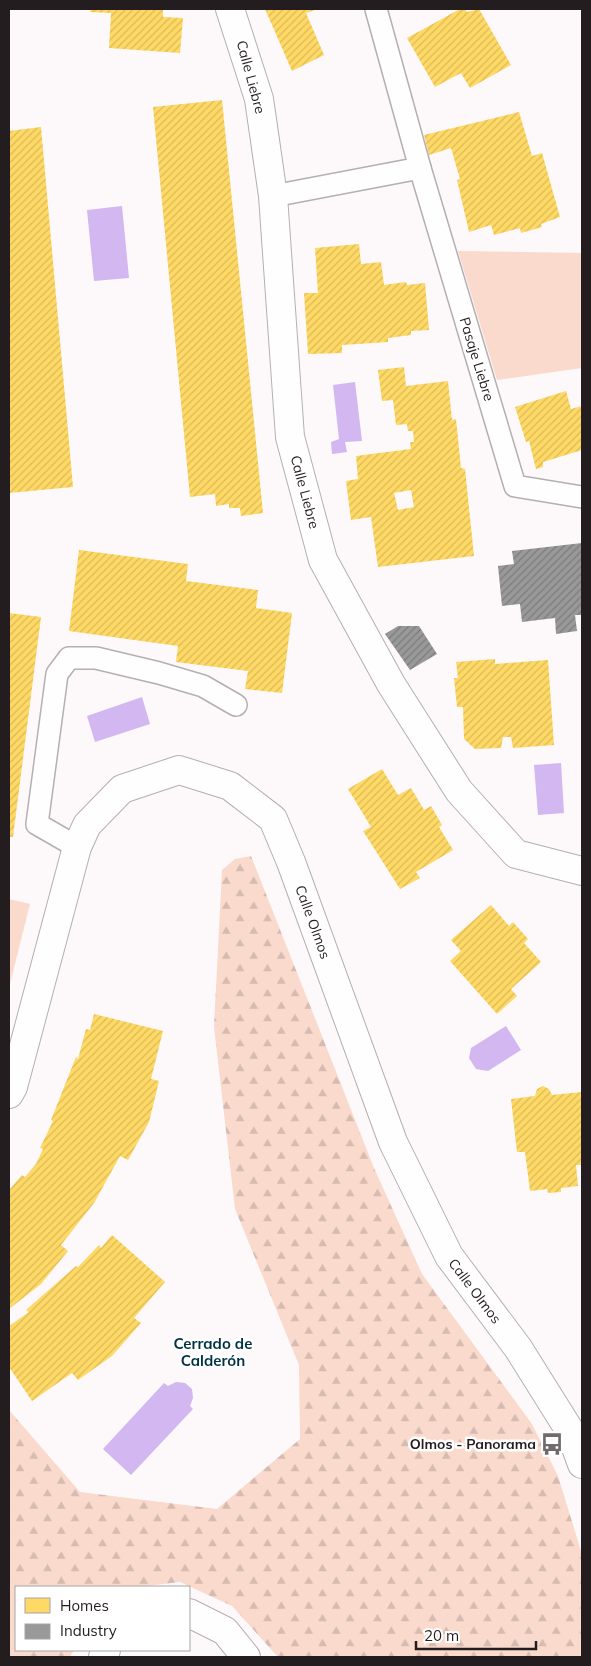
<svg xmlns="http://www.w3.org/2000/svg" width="591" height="1666" viewBox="0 0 591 1666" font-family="Mulish,sans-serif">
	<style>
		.green { fill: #fadacd }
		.forest { fill: url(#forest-firs) }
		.water { fill: #d2b7f1 }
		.homes { fill: url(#homes-hatch); fill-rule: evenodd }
		.industry { fill: url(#industry-hatch) }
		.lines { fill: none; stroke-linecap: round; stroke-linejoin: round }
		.lane-casing { stroke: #b4afb1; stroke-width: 24 }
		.street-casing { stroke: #b4afb1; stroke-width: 30 }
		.secondary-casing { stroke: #b4afb1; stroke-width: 30 }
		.lane { stroke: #fffefe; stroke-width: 21 }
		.street { stroke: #fffefe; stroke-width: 28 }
		.secondary { stroke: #fffefe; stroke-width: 28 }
		.labels { text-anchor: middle; stroke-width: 5; stroke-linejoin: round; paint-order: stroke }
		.street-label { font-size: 14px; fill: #241d20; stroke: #fff }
		.poi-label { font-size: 14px; font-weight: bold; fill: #241d20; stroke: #fff; text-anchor: end }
		.neighbourhood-label { font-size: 15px; font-weight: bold; fill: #003244; stroke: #fff }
	</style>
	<defs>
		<pattern id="forest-firs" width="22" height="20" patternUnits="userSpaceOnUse" patternTransform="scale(1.25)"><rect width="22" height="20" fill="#fadacd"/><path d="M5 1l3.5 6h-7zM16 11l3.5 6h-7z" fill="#d6bbb0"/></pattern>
		<pattern id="homes-hatch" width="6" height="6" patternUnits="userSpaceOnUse" patternTransform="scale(1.25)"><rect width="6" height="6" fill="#ffd966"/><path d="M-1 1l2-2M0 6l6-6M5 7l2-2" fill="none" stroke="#daba58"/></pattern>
		<pattern id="industry-hatch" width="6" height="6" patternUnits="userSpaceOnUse" patternTransform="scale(1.25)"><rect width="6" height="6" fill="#999"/><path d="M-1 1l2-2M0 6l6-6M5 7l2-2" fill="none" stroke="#7d7c7c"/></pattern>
	</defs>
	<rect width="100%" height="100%" fill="#fdf8fa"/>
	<g class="green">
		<path d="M458 251 582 253V368L497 380Z"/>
		<path d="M9 899 30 904 9 988Z"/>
	</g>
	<path class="forest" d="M251 856 374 1168 422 1274 532 1424 558 1476 582 1554V1657H278L232 1606 180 1582 138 1587H16V1650H74L70 1657H9V1410L80 1492 217 1509 300 1439 299 1365 235 1209 214 1027 222 870 235 859Z"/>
	<g class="water">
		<path d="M122 206 129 278 94 281 87 210Z"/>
		<path d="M355 382 362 441 345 442 347 452 332 454 331 442 339 439 333 385Z"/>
		<path d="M142 697 150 724 95 742 87 716Z"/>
		<path d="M561 763 564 813 538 815 534 765Z"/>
		<path d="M506 1026 521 1050 488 1071 476 1069 469 1058 471 1048Z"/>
		<path d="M176 1382 185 1383 192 1389 193 1398 190 1406 193 1409 131 1475 103 1449 164 1383 168 1386Z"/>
	</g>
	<g class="homes">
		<path d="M91 9H163V17L183 18 180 53 109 48 111 13 90 12Z"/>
		<path d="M265 9H318L306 13 324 55 292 71Z"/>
		<path d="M460 9H465L467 12 479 9 511 65 470 88 461 73 435 87 407 38Z"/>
		<path d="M222 100 263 513 241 516 240 508H229V504L216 506 215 494 190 497 153 107Z"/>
		<path d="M519 112 532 156 542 153 560 217 541 224 542 227 521 233 520 228 494 235 491 225 469 232 457 180 460 179 451 148 429 155 424 135Z"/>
		<path d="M41 127 73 487 9 493V131Z"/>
		<path d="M359 244 361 264 381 262 384 285 406 282 407 285 425 283 429 330 411 331V335L388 338V342L342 345V353L308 354 304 293H318L315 248Z"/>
		<path d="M404 367 406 386 448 381 452 420 456 419 461 468 465 469 474 556 378 567 371 517 351 520 346 481 358 479 356 456 411 449 410 442H414L413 431H408L407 424 396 425 393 400 382 401 378 370ZM411 490 414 507 398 510 394 493Z"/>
		<path d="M566 391 571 409 582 406V450L543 462V467L536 469 529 441 526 442 515 407Z"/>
		<path d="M79 550 188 564 186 581 258 590 256 608 292 613 282 693 245 689 248 671 176 662 178 646 69 631Z"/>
		<path d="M9 613 41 617 13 837H9Z"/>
		<path d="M495 659V664L548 660 554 745 513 748 511 737H503L501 748 475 749 464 739 463 707H457L454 678H458L456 662Z"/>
		<path d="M382 769 398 795 411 788 424 810 431 806 442 825 439 827 453 850 416 872 420 878 400 889 363 831 371 827 348 789Z"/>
		<path d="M491 905 509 926 513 922 528 939 524 943 541 962 511 989 517 996 497 1014 450 961 461 951 451 940Z"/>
		<path d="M94 1014 163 1031 151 1079 159 1081 149 1122 128 1160 120 1156 94 1203 61 1245 68 1251 41 1284 9 1309V1190L22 1175 25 1177 36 1164 43 1149 40 1148 53 1121 51 1120 76 1057 78 1059 86 1029 90 1030Z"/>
		<path d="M543 1086 549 1089 552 1095 582 1092V1165H576L578 1186 561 1188V1192L548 1193 547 1189 530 1191 525 1152H517L511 1099 535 1096 537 1089Z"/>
		<path d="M112 1235 165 1282 134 1318 141 1323 112 1356 78 1380 72 1373 32 1401 9 1367V1326L29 1312 26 1310 76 1266 78 1267 99 1245 101 1248Z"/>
	</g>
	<g class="industry">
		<path d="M582 543V615H575L577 631 556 634 555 618 522 622 520 604 502 606 498 566 514 564 512 551Z"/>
		<path d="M398 626H419L437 654 410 670 385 634Z"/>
	</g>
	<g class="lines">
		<defs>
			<g id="lane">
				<path d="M376 9 420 168 515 486 582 497"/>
				<path d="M273 196 420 168"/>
				<path d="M77 847 37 824 57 674 69 658H96L159 673 203 686 236 705"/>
			</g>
			<g id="street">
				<path d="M230 9 259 99 273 196 290 437 323 560 391 684 459 791 516 854 582 871"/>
				<path d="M189 1613 225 1631 246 1657"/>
				<path d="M103 1657 106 1650"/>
			</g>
			<path id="secondary" d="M9 1094 13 1087 77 847 87 825 122 789 179 770 230 786 273 819 291 862 393 1142 449 1256 518 1348 570 1431 582 1464"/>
		</defs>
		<use href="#lane" class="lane-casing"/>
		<use href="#street" class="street-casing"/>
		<use href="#secondary" class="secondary-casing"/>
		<use href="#lane" class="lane"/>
		<use href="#street" class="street"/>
		<use href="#secondary" class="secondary"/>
	</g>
	<defs>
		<symbol id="bus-bare" viewBox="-9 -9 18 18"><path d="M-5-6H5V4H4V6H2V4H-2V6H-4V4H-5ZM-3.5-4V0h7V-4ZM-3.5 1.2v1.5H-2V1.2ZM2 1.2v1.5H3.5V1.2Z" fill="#706a6c" stroke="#fff" stroke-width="2.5" paint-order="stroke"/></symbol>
	</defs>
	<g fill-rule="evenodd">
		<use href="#bus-bare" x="536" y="1428" width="32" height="32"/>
	</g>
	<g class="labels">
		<g class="street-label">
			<text transform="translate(251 77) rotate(75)" y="5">Calle Liebre</text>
			<text transform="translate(477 359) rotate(73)" y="5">Pasaje Liebre</text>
			<text transform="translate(305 492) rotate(75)" y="5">Calle Liebre</text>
			<text transform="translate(313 922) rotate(70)" y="5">Calle Olmos</text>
			<text transform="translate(475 1291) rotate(53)" y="5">Calle Olmos</text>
		</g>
		<g class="poi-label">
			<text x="536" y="1449">Olmos - Panorama</text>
		</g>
		<g class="neighbourhood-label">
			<text x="213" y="1349">Cerrado de<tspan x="213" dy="17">Calderón</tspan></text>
		</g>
	</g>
	<rect width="591" height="1666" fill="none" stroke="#241d20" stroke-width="20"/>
	<rect x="15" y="1586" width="175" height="65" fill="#ffffff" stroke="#a7a5a6"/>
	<rect x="25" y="1598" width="25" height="15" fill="#ffd966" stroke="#a7a5a6"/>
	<text x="60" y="1611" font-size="15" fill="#241d20">Homes</text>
	<rect x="25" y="1624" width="25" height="15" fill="#999999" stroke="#a7a5a6"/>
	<text x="60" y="1636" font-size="15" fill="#241d20">Industry</text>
	<path d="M416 1641v8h120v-8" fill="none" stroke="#241d20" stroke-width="2.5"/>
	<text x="424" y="1641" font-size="15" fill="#241d20" stroke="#ffffff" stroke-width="4" paint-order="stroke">20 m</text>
</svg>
